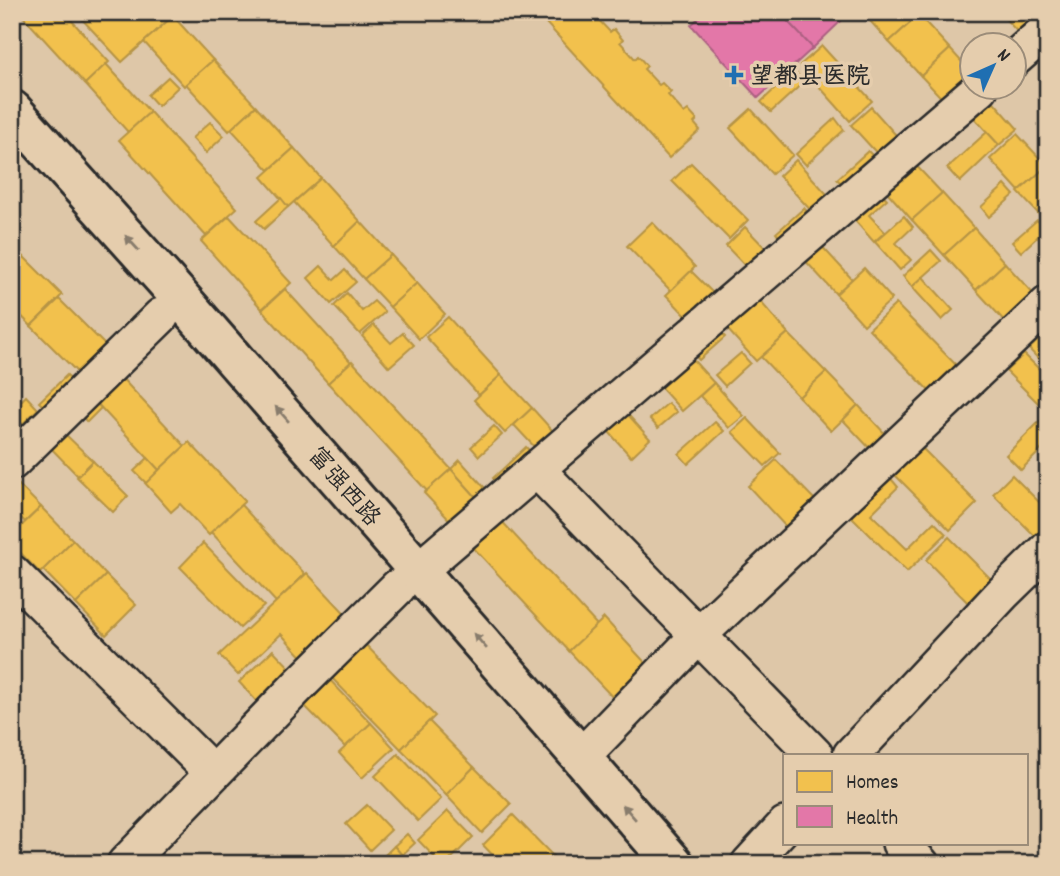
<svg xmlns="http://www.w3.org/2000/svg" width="1060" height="876" viewBox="0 0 1060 876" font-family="Dekko,'LXGW WenKai TC',sans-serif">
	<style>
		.homes { fill: #f2c14e; stroke: #b69444; stroke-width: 2 }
		.health { fill: #e377a8; stroke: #ac6082; stroke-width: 2 }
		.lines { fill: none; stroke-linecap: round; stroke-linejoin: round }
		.minor-casing { stroke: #2b2b2b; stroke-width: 40 }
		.major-casing { stroke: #2b2b2b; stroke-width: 44 }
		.minor { stroke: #e5cdad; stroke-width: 35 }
		.major { stroke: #e5cdad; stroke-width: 38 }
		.oneway { fill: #887c6c }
		.poi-dot { fill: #1f6fb2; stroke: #e5cdad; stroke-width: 2.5 }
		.labels { text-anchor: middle; stroke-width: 7; stroke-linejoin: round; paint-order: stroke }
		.poi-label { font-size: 24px; font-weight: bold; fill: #2b2b2b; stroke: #e5cdad; text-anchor: start }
		.street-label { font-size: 24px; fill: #2b2b2b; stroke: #e5cdad }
	</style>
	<rect width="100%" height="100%" fill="#dec7a8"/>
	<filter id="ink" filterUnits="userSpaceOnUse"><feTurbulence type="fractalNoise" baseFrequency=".0143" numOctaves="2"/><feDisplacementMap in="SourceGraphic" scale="14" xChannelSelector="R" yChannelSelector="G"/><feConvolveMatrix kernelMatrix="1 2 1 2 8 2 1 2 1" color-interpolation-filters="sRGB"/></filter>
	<g filter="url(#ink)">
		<g class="homes">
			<path d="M19 12H64L109 62 85 84Z"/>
			<path d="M83 12H170L173 16 122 62 79 16Z"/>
			<path d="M536 12H597L594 15 610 32 614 29 623 40 620 42 635 59 638 56 647 66 644 69 659 85 662 83 671 92 668 95 684 113 688 110 697 120 694 123 700 130 669 158Z"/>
			<path d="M862 12H922L889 42Z"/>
			<path d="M999 12H1048L1024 39Z"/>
			<path d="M919 15 950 49 921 76 889 42Z"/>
			<path d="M173 16 213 60 184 86 144 42Z"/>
			<path d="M822 46 872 101 850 121 800 65Z"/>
			<path d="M950 49 972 73 948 105 921 76Z"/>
			<path d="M213 60 256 106 229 131 186 84Z"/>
			<path d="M106 64 150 112 128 132 85 84Z"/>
			<path d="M794 71 804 82 771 112 761 102Z"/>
			<path d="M168 77 178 87 158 106 148 95Z"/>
			<path d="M986 93 1018 129 999 145 967 110Z"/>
			<path d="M256 106 294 148 269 170 231 129Z"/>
			<path d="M871 107 903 143 884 161 851 125Z"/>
			<path d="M751 109 793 155 772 174 730 128Z"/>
			<path d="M150 112 237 208 206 236 119 140Z"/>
			<path d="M835 118 844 130 806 165 796 154Z"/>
			<path d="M210 122 224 136 206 153 192 138Z"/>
			<path d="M987 132 999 145 960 182 947 168Z"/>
			<path d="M1017 134 1047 166 1019 191 990 159Z"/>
			<path d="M294 148 321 178 288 207 262 177Z"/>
			<path d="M868 151 879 162 847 190 837 179Z"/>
			<path d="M910 159 942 193 912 220 881 185Z"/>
			<path d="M796 160 834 202 817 217 779 176Z"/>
			<path d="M691 163 748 220 729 239 672 181Z"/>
			<path d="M1047 166 1048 167V224L1018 192Z"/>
			<path d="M321 178 360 221 334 246 294 202Z"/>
			<path d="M1005 185 1014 195 989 217 981 207Z"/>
			<path d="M877 188 887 199 869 215 885 232 874 242 849 214Z"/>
			<path d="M942 193 974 228 944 255 912 220Z"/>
			<path d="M281 198 288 207 264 229 256 221Z"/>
			<path d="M804 208 813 219 785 244 776 233Z"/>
			<path d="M229 216 291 283 262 309 201 241Z"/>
			<path d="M904 216 913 227 896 243 911 260 900 270 875 242Z"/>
			<path d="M1037 220 1046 229 1021 252 1012 242Z"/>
			<path d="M360 221 391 255 364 279 334 246Z"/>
			<path d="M652 222 695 267 671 291 627 246Z"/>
			<path d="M745 227 771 254 752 273 726 246Z"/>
			<path d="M974 228 1005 263 976 290 944 255Z"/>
			<path d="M817 241 852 279 836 294 801 256Z"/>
			<path d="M12 245 24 257 12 269Z"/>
			<path d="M931 250 941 261 912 287 903 276Z"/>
			<path d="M391 255 417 283 390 307 364 279Z"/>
			<path d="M24 257 62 295 31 326 12 306V269Z"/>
			<path d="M1005 263 1037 298 1008 325 976 290Z"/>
			<path d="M321 266 334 280 345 270 356 282 331 304 308 278Z"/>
			<path d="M864 268 892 299 864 325 836 294Z"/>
			<path d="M691 271 717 297 692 322 666 295Z"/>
			<path d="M923 277 953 310 942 320 912 287Z"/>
			<path d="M417 283 445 314 419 339 390 307Z"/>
			<path d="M285 289 351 362 328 383 262 310Z"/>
			<path d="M752 292 788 333 756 361 720 321Z"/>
			<path d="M347 293 362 311 374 301 385 312 360 334 334 306Z"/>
			<path d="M59 299 112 352 84 379 31 326Z"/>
			<path d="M896 304 962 371 935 397 869 329Z"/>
			<path d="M448 317 501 375 479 395 426 337Z"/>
			<path d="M374 325 391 343 403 333 414 345 389 367 362 336Z"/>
			<path d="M715 326 725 337 699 360 689 349Z"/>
			<path d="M1048 331V369L1029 349Z"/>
			<path d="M788 333 826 372 799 397 761 357Z"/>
			<path d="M686 352 714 383 682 411 654 380Z"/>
			<path d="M741 353 750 363 725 386 715 375Z"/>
			<path d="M1024 354 1048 378V413L1006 371Z"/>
			<path d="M352 361 451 469 427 491 328 383Z"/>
			<path d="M826 372 858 405 831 431 799 397Z"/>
			<path d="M118 374 185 446 159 470 92 398Z"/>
			<path d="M67 375 79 387 51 414 39 402Z"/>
			<path d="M501 375 532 408 505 433 474 400Z"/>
			<path d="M714 383 744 416 729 428 700 396Z"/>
			<path d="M26 396 38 409 12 434V410Z"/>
			<path d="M92 398 101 408 87 422 78 412Z"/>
			<path d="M668 403 677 412 658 428 650 419Z"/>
			<path d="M858 405 890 439 875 454 843 420Z"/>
			<path d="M621 407 650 439 631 457 602 424Z"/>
			<path d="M532 408 560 439 542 455 514 425Z"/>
			<path d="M747 418 780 453 765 466 732 432Z"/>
			<path d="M1040 421 1048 429V443L1021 470 1006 455Z"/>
			<path d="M715 422 724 431 688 464 679 454Z"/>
			<path d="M494 426 502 435 479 456 471 447Z"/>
			<path d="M60 429 93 461 78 476 46 443Z"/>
			<path d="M915 441 977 503 950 530 888 468Z"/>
			<path d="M189 442 245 501 209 535 180 504 171 512 145 483Z"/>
			<path d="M526 447 537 459 503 490 493 478Z"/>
			<path d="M148 458 159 470 146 483 134 471Z"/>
			<path d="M460 460 493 497 484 506 451 469Z"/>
			<path d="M776 460 816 501 787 528 748 486Z"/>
			<path d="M93 461 128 496 113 512 77 477Z"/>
			<path d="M451 469 484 506 458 529 424 493Z"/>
			<path d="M887 474 898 487 871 514 907 549 934 522 946 534 907 572 848 513Z"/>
			<path d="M1012 475 1048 511V536L1041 542 993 494Z"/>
			<path d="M12 478 41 507 25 522 12 508Z"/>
			<path d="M241 505 305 574 276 602 211 532Z"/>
			<path d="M41 507 73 540 40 573 12 544V535Z"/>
			<path d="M498 517 597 625 569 651 470 544Z"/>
			<path d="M949 537 998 586 974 609 926 560Z"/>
			<path d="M73 540 106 575 76 604 43 570Z"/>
			<path d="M203 543 264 606 240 628 180 567Z"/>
			<path d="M307 573 353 622 308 663 281 634 238 675 219 655Z"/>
			<path d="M106 575 136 605 106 635 76 604Z"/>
			<path d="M604 618 652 670 617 702 569 651Z"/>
			<path d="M361 640 435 716 401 749 327 673Z"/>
			<path d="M273 650 294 672 259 704 239 682Z"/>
			<path d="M326 676 371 723 345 747 300 701Z"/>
			<path d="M429 721 474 767 446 795 401 749Z"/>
			<path d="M371 723 394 748 362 778 339 753Z"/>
			<path d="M398 754 441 799 418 821 375 776Z"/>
			<path d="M474 767 511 804 482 833 446 795Z"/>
			<path d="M367 805 391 830 370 850 346 824Z"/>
			<path d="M448 811 473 837 446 864H441L418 840Z"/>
			<path d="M513 815 555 858 549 864H501L483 845Z"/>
			<path d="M407 834 415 843 402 855 394 846Z"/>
			<path d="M394 846 410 864H379L378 862Z"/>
		</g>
		<g class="health">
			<path d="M705 12H779L813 48 758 98 691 25Z"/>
			<path d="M779 12H833L841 21 813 48Z"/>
		</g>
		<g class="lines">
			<defs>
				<g id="minor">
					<path d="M1014 59 1048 29"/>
					<path d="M12 462 161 316"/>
					<path d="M536 469 815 755"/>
					<path d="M419 570 980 88"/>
					<path d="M12 573 213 773"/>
					<path d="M851 755 1002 594 1048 549"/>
					<path d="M581 757 709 625 1048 304"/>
					<path d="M900 843 921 864"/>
					<path d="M125 864 299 685 398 587"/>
					<path d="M749 864 785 825"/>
				</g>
				<path id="major" d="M12 110 165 280 674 864"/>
			</defs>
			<use href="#minor" class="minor-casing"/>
			<use href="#major" class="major-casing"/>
			<use href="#minor" class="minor"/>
			<use href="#major" class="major"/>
		</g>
		<defs><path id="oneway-solid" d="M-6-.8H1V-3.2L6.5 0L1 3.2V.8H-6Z" transform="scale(1.75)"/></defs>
		<g class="oneway">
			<use href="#oneway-solid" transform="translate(132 243) rotate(-132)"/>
			<use href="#oneway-solid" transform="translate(282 414) rotate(-131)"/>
			<use href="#oneway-solid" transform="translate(480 641) rotate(-131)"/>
			<use href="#oneway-solid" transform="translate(629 812) rotate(-131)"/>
		</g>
	</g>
	<path class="poi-dot" d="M730.5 64.5h7v7h7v7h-7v7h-7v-7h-7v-7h7z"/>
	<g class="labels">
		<g class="poi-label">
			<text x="750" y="83">望都县医院</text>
		</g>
		<g class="street-label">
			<text transform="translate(345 486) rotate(49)" y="8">富强西路</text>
		</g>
	</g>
	<rect width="1060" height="876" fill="none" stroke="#e5cdad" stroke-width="42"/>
	<rect x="21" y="21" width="1018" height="834" fill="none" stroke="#2b2b2b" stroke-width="2.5" filter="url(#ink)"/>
	<rect x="783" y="754" width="245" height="91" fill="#e5cdad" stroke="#9b8c79" stroke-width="2"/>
	<rect x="797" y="771" width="35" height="21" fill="#f2c14e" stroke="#9b8c79" stroke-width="2"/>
	<text x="846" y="788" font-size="21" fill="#2b2b2b">Homes</text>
	<rect x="797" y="806" width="35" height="21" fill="#e377a8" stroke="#9b8c79" stroke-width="2"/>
	<text x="846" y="824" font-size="21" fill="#2b2b2b">Health</text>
	<g transform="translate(993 66) rotate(45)"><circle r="33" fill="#e5cdad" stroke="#9b8c79" stroke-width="2"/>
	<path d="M0-5L12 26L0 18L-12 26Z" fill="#1f6fb2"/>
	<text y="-10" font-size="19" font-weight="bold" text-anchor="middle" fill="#2b2b2b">N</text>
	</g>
</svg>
